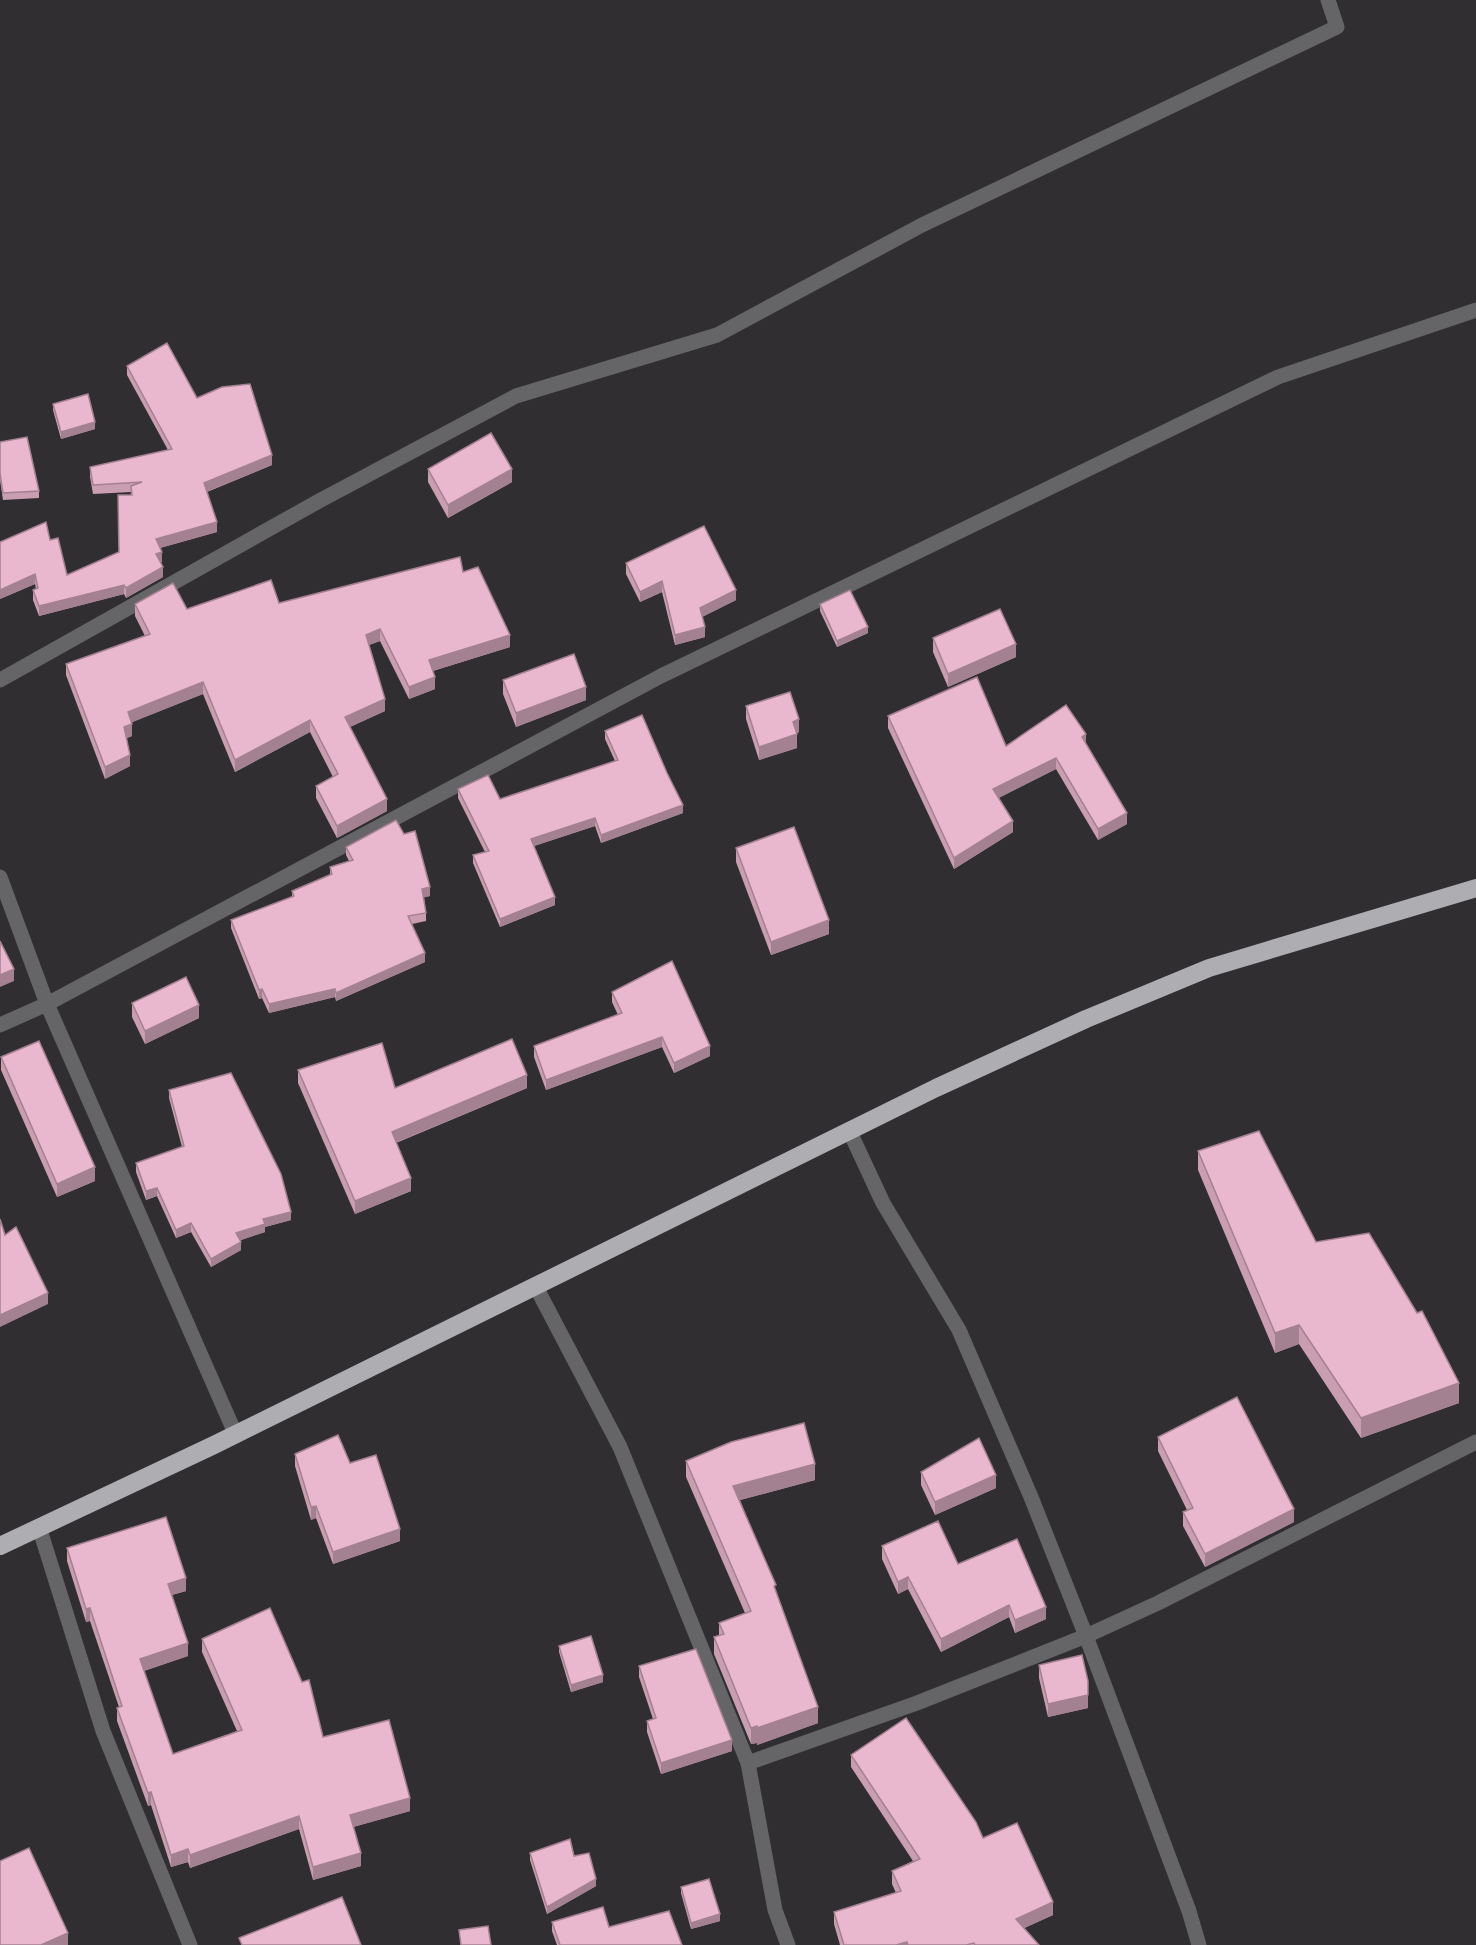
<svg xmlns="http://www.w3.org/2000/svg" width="1476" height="1945" viewBox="0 0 1476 1945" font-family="'Archivo Narrow',sans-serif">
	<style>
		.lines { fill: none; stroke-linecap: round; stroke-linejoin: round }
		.minor { stroke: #656467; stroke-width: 15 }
		.highway { stroke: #adadb2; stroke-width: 18 }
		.wall { fill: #c99eb1 }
		.shaded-wall { fill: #a48190 }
		.building { fill: #eab8ce; stroke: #a48190; stroke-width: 1.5 }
	</style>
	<rect width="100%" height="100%" fill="#312e32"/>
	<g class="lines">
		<g class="minor">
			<path d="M0 680 319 501 516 396 717 335 922 225 1337 27 1328 0"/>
			<path d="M0 877 47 1004 235 1433"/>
			<path d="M0 1025 47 1004 661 676 1278 377 1476 310"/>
			<path d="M849 1130 883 1203 959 1330 1031 1497 1086 1636 1189 1911 1199 1945"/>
			<path d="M535 1285 620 1447 748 1763"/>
			<path d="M39 1527 103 1731 190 1945"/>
			<path d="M788 1945 775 1910 748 1763 917 1703 1086 1636 1158 1603 1476 1442"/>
		</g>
		<path class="highway" d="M0 1546 214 1445 936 1088 1086 1019 1209 968 1476 888"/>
	</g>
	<g class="wall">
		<path d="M127 366 197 398 272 465 207 492 217 532 160 548 162 562H161L163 577 126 598 124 594 39 616 33 600V590L36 589 35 584 0 599 50 540 67 575 119 552 131 492 93 494 90 477V467L168 450 127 375Z"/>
		<path d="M53 404 95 429 61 439 53 410Z"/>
		<path d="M0 442 39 491V498L3 500 0 480Z"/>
		<path d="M428 469 512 482 448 518 428 482Z"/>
		<path d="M626 563 736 600 702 617 705 637 675 645 662 592 640 602 626 574Z"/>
		<path d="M463 572 510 647 433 671 435 689 409 699 380 641 369 645 385 711 350 727 387 811 337 838 316 798V786L333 777 310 732 235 772 203 694 131 722 132 736 127 738 130 766 105 779 66 675V664L145 636 135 616V604L187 609 279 603Z"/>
		<path d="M820 604 868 633 837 647 820 611Z"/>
		<path d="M933 638 1016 657 948 687 933 652Z"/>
		<path d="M503 680 586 700 516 727 503 694Z"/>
		<path d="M746 706 799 732 797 733V748L759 760 746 719Z"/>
		<path d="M888 716 1006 746 1086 744 1127 824 1098 840 1056 769 998 798 1013 832 954 869 888 728Z"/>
		<path d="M605 731 683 813 601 843 595 826 534 846 555 905 500 927 473 863V855L485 852 458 798V789L500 799 615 761 605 739Z"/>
		<path d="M346 847 430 896 424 897 426 913V921L412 924 425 962 336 1001 335 997 269 1013 262 998 259 999 231 928V920L292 897V891L330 875V867L349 861 346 855Z"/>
		<path d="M736 848 829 934 771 955 736 862Z"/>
		<path d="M612 992 710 1056 674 1073 662 1047 546 1090 534 1057V1046L618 1015 612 1002Z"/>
		<path d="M132 1003 199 1018 145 1044 132 1017Z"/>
		<path d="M1 1057 95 1181 57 1197 1 1070Z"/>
		<path d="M298 1070 395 1088H527L396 1143 411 1191 355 1214 298 1083Z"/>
		<path d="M169 1090 291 1220 265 1227V1232L240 1240 241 1250 211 1267 191 1232 176 1238 157 1196 146 1200 136 1172V1163L182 1147 169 1098Z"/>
		<path d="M1198 1151 1316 1242 1417 1313 1459 1403 1361 1438 1299 1344 1275 1353 1198 1170Z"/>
		<path d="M1158 1437 1294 1522 1205 1567 1183 1526V1512L1187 1510 1158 1451Z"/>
		<path d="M295 1454 350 1463 400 1541 333 1564 316 1518 311 1520 295 1466Z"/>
		<path d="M686 1461 815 1480 740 1500 776 1592 818 1723 757 1745V1743L751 1744 714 1654V1637L719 1636V1623L745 1613 686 1477Z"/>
		<path d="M921 1472 996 1488 935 1515 921 1485Z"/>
		<path d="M882 1546 958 1564 1046 1619 1015 1633 1009 1617 941 1652 908 1589 898 1594 882 1559Z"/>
		<path d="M67 1548 186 1591 172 1595 188 1656 144 1671 173 1754 237 1731 202 1652V1639L323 1737 410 1811 353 1827 361 1866 313 1880 299 1829 190 1868 188 1862 171 1867 151 1805 148 1806 117 1721V1708L119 1707 90 1621 86 1622 67 1561Z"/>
		<path d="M559 1646 603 1682 571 1692 559 1652Z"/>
		<path d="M1039 1665 1088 1708 1048 1717 1039 1678Z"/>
		<path d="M639 1666 732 1751 661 1774 647 1732V1721L653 1719 639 1677Z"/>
		<path d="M851 1755 983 1838 1053 1915 1024 1928 1039 1945H840L834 1924V1912L896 1893 892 1884V1871L913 1861 851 1767Z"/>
		<path d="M530 1853 574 1856 596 1886 547 1914 530 1860Z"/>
		<path d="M681 1887 720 1921 691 1929 681 1893Z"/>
		<path d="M552 1922 682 1945H557L552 1931Z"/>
	</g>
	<g class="shaded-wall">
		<path d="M95 422V429L61 439V432Z"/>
		<path d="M272 455V465L204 493V483Z"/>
		<path d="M512 469V482L448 518V505Z"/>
		<path d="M217 522V532L156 549V539Z"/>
		<path d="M162 552V562L156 564V554Z"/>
		<path d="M163 567V577L126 598V588Z"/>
		<path d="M35 574V584L0 599V590Z"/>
		<path d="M662 581V592L640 602V592Z"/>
		<path d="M124 585V594L39 616V606Z"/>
		<path d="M736 590V600L700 618V608Z"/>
		<path d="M705 627V637L675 645V635Z"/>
		<path d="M868 627V633L837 647V641Z"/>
		<path d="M380 629V641L366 646V635Z"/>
		<path d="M510 635V647L429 672V660Z"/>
		<path d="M1016 644V657L948 687V674Z"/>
		<path d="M435 677V689L409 699V687Z"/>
		<path d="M203 682V694L128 724V712Z"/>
		<path d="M586 687V700L516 727V713Z"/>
		<path d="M385 699V711L345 729V717Z"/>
		<path d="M799 719V732L793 735V722Z"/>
		<path d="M310 720V732L235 772V760Z"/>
		<path d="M132 724V736L124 739V727Z"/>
		<path d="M797 734V748L759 760V747Z"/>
		<path d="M1086 734V745L1082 737Z"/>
		<path d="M130 755V766L105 779V767Z"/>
		<path d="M1056 758V769L993 801V789Z"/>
		<path d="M387 799V811L337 838V826Z"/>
		<path d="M683 805V813L601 843V835Z"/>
		<path d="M1127 813V824L1098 840V829Z"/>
		<path d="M595 818V826L531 847V839Z"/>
		<path d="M1013 821V832L954 869V858Z"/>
		<path d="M430 887V896L422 898V889Z"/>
		<path d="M555 897V905L500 927V919Z"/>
		<path d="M829 920V934L771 955V942Z"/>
		<path d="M425 953V962L336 1001V993Z"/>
		<path d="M14 969V981L0 987V975Z"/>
		<path d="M262 989V998L259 999V990Z"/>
		<path d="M335 989V997L269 1013V1004Z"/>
		<path d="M199 1005V1018L145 1044V1031Z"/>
		<path d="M662 1037V1047L546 1090V1080Z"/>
		<path d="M710 1046V1056L674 1073V1063Z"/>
		<path d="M527 1075V1088L392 1144V1132Z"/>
		<path d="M95 1167V1181L57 1197V1184Z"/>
		<path d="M411 1178V1191L355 1214V1201Z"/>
		<path d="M157 1188V1196L146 1200V1191Z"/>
		<path d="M291 1212V1220L265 1227V1232L236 1242V1233L263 1219Z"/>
		<path d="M191 1223V1232L176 1238V1230Z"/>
		<path d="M241 1242V1250L211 1267V1259Z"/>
		<path d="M48 1293V1304L0 1327V1315Z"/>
		<path d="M1299 1325V1344L1275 1353V1333Z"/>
		<path d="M1459 1383V1403L1361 1438V1418Z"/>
		<path d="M815 1464V1480L733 1502V1486Z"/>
		<path d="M996 1475V1488L935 1515V1502Z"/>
		<path d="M316 1506V1518L311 1520V1507Z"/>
		<path d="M1294 1509V1522L1205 1567V1554Z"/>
		<path d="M400 1529V1541L333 1564V1552Z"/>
		<path d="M908 1577V1589L898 1594V1582Z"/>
		<path d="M186 1578V1591L168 1596V1584Z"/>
		<path d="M1009 1605V1617L941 1652V1639Z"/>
		<path d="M1046 1607V1619L1015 1633V1620Z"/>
		<path d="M90 1608V1621L86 1622V1609Z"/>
		<path d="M188 1643V1656L140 1672V1659Z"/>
		<path d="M603 1675V1682L571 1692V1685Z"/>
		<path d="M1088 1695V1708L1048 1717V1704Z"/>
		<path d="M818 1707V1723L757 1745V1728Z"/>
		<path d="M757 1726V1743L751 1744V1728Z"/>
		<path d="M732 1740V1751L661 1774V1763Z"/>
		<path d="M151 1792V1805L148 1806V1793Z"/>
		<path d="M410 1798V1811L350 1828V1815Z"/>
		<path d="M299 1816V1829L190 1868V1855Z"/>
		<path d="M188 1849V1862L171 1867V1855Z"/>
		<path d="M361 1853V1866L313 1880V1867Z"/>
		<path d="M596 1879V1886L547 1914V1907Z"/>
		<path d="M1053 1902V1915L1016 1932V1919Z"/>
		<path d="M720 1914V1921L691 1929V1923Z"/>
		<path d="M68 1933V1945H41Z"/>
		<path d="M907 1942V1945H896Z"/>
	</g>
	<g class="building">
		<path d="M167 343 197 398 222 387 250 384 272 455 204 483 217 522 156 539 162 552 156 554 163 567 126 588 124 585 39 606 33 590 38 588 35 574 0 590V542L46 522 50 540 58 538 67 575 119 552 118 495H132L131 486 142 482 93 485 90 467 172 449 127 366Z"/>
		<path d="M88 394 95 422 61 432 53 404Z"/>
		<path d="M491 433 512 469 448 505 428 469Z"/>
		<path d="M27 437 39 491 3 493 0 473V442Z"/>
		<path d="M704 526 736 590 700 608 705 627 675 635 662 581 640 592 626 563Z"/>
		<path d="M460 557 463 572 478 567 510 635 429 660 435 677 409 687 380 629 366 635 385 699 345 717 387 799 337 826 316 786 338 774 310 720 235 760 203 682 128 712 132 724 124 727 130 755 105 767 66 664 150 634 135 604 173 583 187 609 271 580 279 603Z"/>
		<path d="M850 590 868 627 837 641 820 604Z"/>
		<path d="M1000 609 1016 644 948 674 933 638Z"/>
		<path d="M574 654 586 687 516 713 503 680Z"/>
		<path d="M977 677 1006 746 1066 705 1086 734 1082 737 1127 813 1098 829 1056 758 993 789 1013 821 954 858 888 716Z"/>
		<path d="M790 692 799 719 793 722 797 734 759 747 746 706Z"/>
		<path d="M642 715 667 773 683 805 601 835 595 818 531 839 555 897 500 919 473 855 489 851 458 789 488 775 500 799 618 760 605 731Z"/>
		<path d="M396 820 404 834 415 831 430 887 422 889 426 913 408 916 425 953 336 993 335 989 269 1004 262 989 259 990 231 920 294 896 292 891 332 874 330 867 353 860 346 847Z"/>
		<path d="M794 827 829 920 771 942 736 848Z"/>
		<path d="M0 941 14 969 0 975Z"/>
		<path d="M672 961 710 1046 674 1063 662 1037 546 1080 534 1046 622 1013 612 992Z"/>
		<path d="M186 977 199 1005 145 1031 132 1003Z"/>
		<path d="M512 1039 527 1075 392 1132 411 1178 355 1201 298 1070 382 1043 395 1088Z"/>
		<path d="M39 1041 95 1167 57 1184 1 1057Z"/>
		<path d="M231 1073 281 1174 291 1212 263 1219 265 1224 236 1233 241 1242 211 1259 191 1223 176 1230 157 1188 146 1191 136 1163 184 1146 169 1090Z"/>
		<path d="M1259 1131 1316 1242 1369 1233 1417 1313 1422 1311 1459 1383 1361 1418 1299 1325 1275 1333 1198 1151Z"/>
		<path d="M0 1219 5 1235 16 1227 48 1293 0 1315Z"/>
		<path d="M1237 1397 1294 1509 1205 1554 1183 1512 1193 1508 1158 1437Z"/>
		<path d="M804 1423 815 1464 733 1486 776 1585 774 1586 818 1707 757 1728V1726L751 1728 714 1637 724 1634 719 1623 751 1611 686 1461 731 1442Z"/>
		<path d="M338 1435 350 1463 376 1455 400 1529 333 1552 316 1506 311 1507 295 1454Z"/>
		<path d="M979 1438 996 1475 935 1502 921 1472Z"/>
		<path d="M166 1517 186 1578 168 1584 188 1643 140 1659 173 1754 242 1730 202 1639 270 1608 302 1682 309 1680 323 1737 389 1720 410 1798 350 1815 361 1853 313 1867 299 1816 190 1855 188 1849 171 1855 151 1792 148 1793 117 1708 122 1706 90 1608 86 1609 67 1548Z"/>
		<path d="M938 1521 958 1564 1017 1539 1046 1607 1015 1620 1009 1605 941 1639 908 1577 898 1582 882 1546Z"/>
		<path d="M591 1636 603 1675 571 1685 559 1646Z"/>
		<path d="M696 1649 732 1740 661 1763 647 1721 656 1718 639 1666Z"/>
		<path d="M1082 1655 1088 1681V1695L1048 1704 1039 1665Z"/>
		<path d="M906 1718 976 1822 983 1838 1017 1823 1053 1902 1016 1919 1039 1945H975L974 1943 966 1945H908L907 1942 896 1945H844L834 1912 901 1891 892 1871 920 1859 851 1755Z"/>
		<path d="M570 1839 574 1856 589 1853 596 1879 547 1907 530 1853Z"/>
		<path d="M29 1848 68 1933 41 1945H0V1861Z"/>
		<path d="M709 1879 720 1914 691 1923 681 1887Z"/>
		<path d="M342 1897 361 1945H242L239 1938Z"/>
		<path d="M603 1907 609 1927 669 1911 682 1945H560L552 1922Z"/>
		<path d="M488 1926 491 1945H461L459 1930Z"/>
	</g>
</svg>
